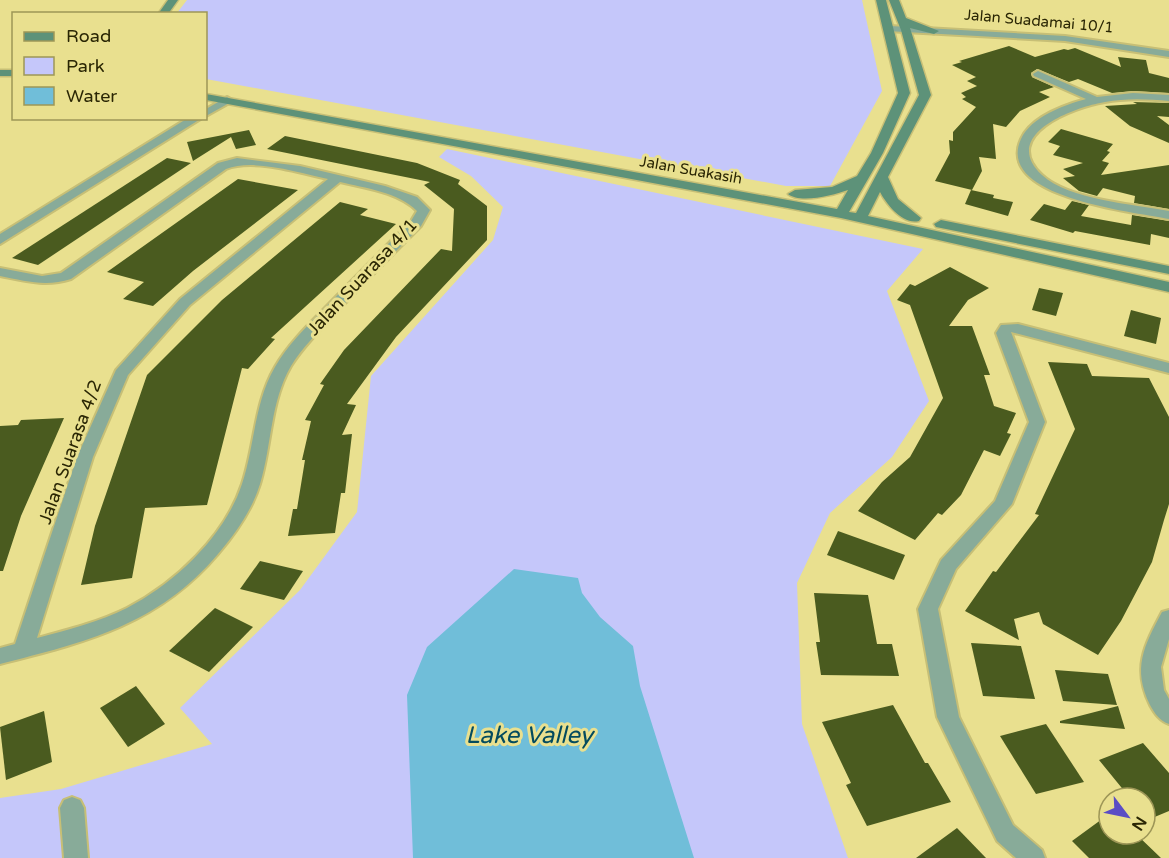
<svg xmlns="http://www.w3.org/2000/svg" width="1169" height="858" viewBox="0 0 1169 858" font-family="'Varela Round',sans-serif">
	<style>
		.green { fill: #c5c7fa }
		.water { fill: #70bed9 }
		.building { fill: #4a5b1f }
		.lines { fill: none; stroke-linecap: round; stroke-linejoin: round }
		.street-casing { stroke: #c7bf76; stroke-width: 4 }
		.secondary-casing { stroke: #c7bf76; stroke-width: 3 }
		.street { fill: #88ab99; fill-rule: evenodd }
		.secondary { fill: #5d9279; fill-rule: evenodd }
		.labels { text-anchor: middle; stroke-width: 6; stroke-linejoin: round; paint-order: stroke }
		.far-street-label { font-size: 15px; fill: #2a2604; stroke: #e9e08f }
		.street-label { font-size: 18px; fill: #2a2604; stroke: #e9e08f }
		.near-water-label { font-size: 24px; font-style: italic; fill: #034b5e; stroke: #e9e08f }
	</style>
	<rect width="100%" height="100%" fill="#e9e08f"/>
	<g class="green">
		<path d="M187 0H862L882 91 830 186H786L206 79V14L177 13Z"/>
		<path d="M447 149 923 249 887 291 929 401 892 457 830 513 797 583 802 724 848 858H0V798L61 789 212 744 180 708 300 590 357 512 371 376 493 240 503 207 471 176 439 157Z"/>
	</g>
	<path class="water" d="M514 569 578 578 582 593 600 617 633 646 640 686 694 858H413L407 695 427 647Z"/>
	<g class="building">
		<path d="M1009 46 1035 57 1064 49 1068 50 1075 48 1121 67 1118 57 1146 60 1149 73 1169 78V93L1133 91 1112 93 1078 79 1069 82 1037 69 1031 73 1032 77 1054 87 1039 92 1050 97 1020 111 1006 127 993 124 996 159 979 157 982 171 972 190 935 181 950 153 949 140 953 141V132L976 107 962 99 966 97 961 93 977 86 967 81 976 77 952 65 962 62 959 61Z"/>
		<path d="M1133 102 1169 103V117L1157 116 1169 125V143L1130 126 1105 106 1137 104Z"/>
		<path d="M1061 129 1113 144 1107 151 1110 152 1102 161 1109 163 1101 175 1169 165V209L1134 203 1135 196 1103 188 1097 196 1079 191 1063 178 1075 176 1063 169 1083 163 1053 155 1060 146 1048 142Z"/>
		<path d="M249 130 256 145 236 149 231 137 193 161 187 142Z"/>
		<path d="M285 136 417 163 460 180 458 184 487 206V240L396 337 347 404 356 405 342 435 352 434 345 493H341L335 533 288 536 293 509H297L305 460H302L311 421 305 420 324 385 320 384 344 350 441 249 452 251 454 209 424 185 430 182 267 149Z"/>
		<path d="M167 158 191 163 38 265 12 258Z"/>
		<path d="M238 179 298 190 193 271 153 306 123 299 144 282 107 272Z"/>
		<path d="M971 190 994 195 993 198 1013 202 1008 216 965 204Z"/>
		<path d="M1072 201 1089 205 1081 216 1131 225 1132 215 1169 221V238L1151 234 1150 245 1075 231 1073 233 1030 220 1044 204 1065 210Z"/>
		<path d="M340 202 368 209 360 215 396 224 271 338 275 339 248 369 242 368 207 505 145 508 132 578 81 585 95 526 147 375 222 300Z"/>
		<path d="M950 267 989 288 968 300 949 326H972L990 375H984L994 406 1016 413 1007 433 1011 434 1000 456 984 450 961 495 942 515 938 513 915 540 858 511 882 482 910 457 943 398 910 305 897 300 910 284 915 286Z"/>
		<path d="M1039 288 1063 293 1056 316 1032 310Z"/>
		<path d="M1131 310 1161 318 1156 344 1124 336Z"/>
		<path d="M1048 362 1087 364 1092 376 1149 378 1169 417V504L1164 520 1152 562 1121 621 1098 655 1043 624 1039 612 1014 619 1019 640 965 611 993 571 996 572 1039 515 1035 514 1075 429Z"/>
		<path d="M64 418 21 516 3 571H0V426L18 425 21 420Z"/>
		<path d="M838 531 905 555 894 580 827 555Z"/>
		<path d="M260 561 303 571 284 600 240 589Z"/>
		<path d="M814 593 868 595 877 644H892L899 676 821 675 816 642H820Z"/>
		<path d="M215 608 253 627 209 672 169 651Z"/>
		<path d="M971 643 1021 646 1035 699 983 696Z"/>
		<path d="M1055 670 1108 674 1117 705 1063 701Z"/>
		<path d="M136 686 165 724 128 747 100 708Z"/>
		<path d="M893 705 925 763H928L951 802 867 826 846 785 851 783 822 722Z"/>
		<path d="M1118 706 1125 729 1060 723V721Z"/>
		<path d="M44 711 52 762 6 780 0 727Z"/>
		<path d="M1046 724 1084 782 1036 794 1000 736Z"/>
		<path d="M1143 743 1169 773V811L1145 821V798H1130L1099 760Z"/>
		<path d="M1109 814V834H1136L1161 858H1089L1072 841Z"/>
		<path d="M957 828 986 858H916Z"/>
	</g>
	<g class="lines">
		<defs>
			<g id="street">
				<path d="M890 26 1065 36 1169 51V57L1065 41 887 31 885 29Z"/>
				<path d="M1038 71 1097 97 1133 93 1169 95V101C1148 99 1126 98 1105 102 1074 107 999 135 1042 175 1069 200 1133 204 1169 211V219C1136 212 994 198 1021 139 1031 117 1064 105 1086 99L1034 76 1033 74Z"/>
				<path d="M227 97 232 100 231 102 206 116V109Z"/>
				<path d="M188 118H202L0 244V234Z"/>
				<path d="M237 158 300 166 385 186 417 197 430 210 421 226C391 256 361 286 332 317 318 332 302 348 291 366 270 402 272 445 260 484 252 510 236 533 218 554 158 625 86 642 0 664V648L15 644 77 457 116 370 180 299 328 179C300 173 254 158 226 169L71 279C46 287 25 281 0 276V268L42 276 61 273 218 163ZM340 182C365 188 398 192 417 211L411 221C381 251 351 281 322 311 305 328 287 346 275 367 254 403 255 445 242 484 225 536 175 583 127 608 99 622 67 630 37 638L93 457 128 375 190 305Z"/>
				<path d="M1018 324 1169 363V373L1011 332 1045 422 1012 504 956 569 938 609 959 717 1013 825 1042 850 1045 858H1016L997 841 937 717 918 609 941 560 995 501 1029 422 996 333 1001 325Z"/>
				<path d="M1169 610V639L1161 667 1164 690 1169 699V724C1160 721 1155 714 1150 705 1132 668 1144 646 1162 612Z"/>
				<path d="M72 797 80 800 84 808 88 858H64L60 808 64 800Z"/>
			</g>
			<g id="secondary">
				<path d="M168 0H178L168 14H158Z"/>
				<path d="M876 0H886L910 93 883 153 849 212 856 213 919 95 901 30 889 0H899L906 18 939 31 934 34 910 28 931 95 888 177 898 199 921 218 919 221C903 225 887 205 880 192L868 216 1169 282V292L841 218 206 100V94L837 209 848 190C834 195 800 204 788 194L795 190 832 187 857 176 871 153 898 93Z"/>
				<rect x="0" y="70" width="14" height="6"/>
				<path d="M941 220 1169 266V274L936 227 934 224Z"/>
			</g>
		</defs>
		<use href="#street" class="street-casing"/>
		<use href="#secondary" class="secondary-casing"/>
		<use href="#street" class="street"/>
		<use href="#secondary" class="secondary"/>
	</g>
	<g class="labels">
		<g class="far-street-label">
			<text transform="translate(1039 21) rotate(5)" y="5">Jalan Suadamai 10/1</text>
			<text transform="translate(691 170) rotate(10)" y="5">Jalan Suakasih</text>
		</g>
		<g class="street-label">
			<text transform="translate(362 277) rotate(-47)" y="6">Jalan Suarasa 4/1</text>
			<text transform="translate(70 452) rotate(-70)" y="6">Jalan Suarasa 4/2</text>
		</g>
		<g class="near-water-label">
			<text x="529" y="743">Lake Valley</text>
		</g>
	</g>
	<rect x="12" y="12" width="195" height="108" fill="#e9e08f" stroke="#9d9657" stroke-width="1.5"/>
	<rect x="24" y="32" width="30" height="9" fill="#5d9279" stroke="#9d9657" stroke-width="1.5"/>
	<text x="66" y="42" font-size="18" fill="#2a2604">Road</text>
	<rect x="24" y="57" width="30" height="18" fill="#c5c7fa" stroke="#9d9657" stroke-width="1.5"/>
	<text x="66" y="72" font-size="18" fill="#2a2604">Park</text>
	<rect x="24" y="87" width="30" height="18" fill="#70bed9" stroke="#9d9657" stroke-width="1.5"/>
	<text x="66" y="102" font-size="18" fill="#2a2604">Water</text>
	<g transform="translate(1127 816) rotate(122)"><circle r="28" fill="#e9e08f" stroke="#9d9657" stroke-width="1.5"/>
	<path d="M0-4.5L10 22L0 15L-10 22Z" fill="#5b4dc5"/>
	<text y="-9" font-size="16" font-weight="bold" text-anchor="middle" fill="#2a2604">N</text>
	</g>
</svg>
